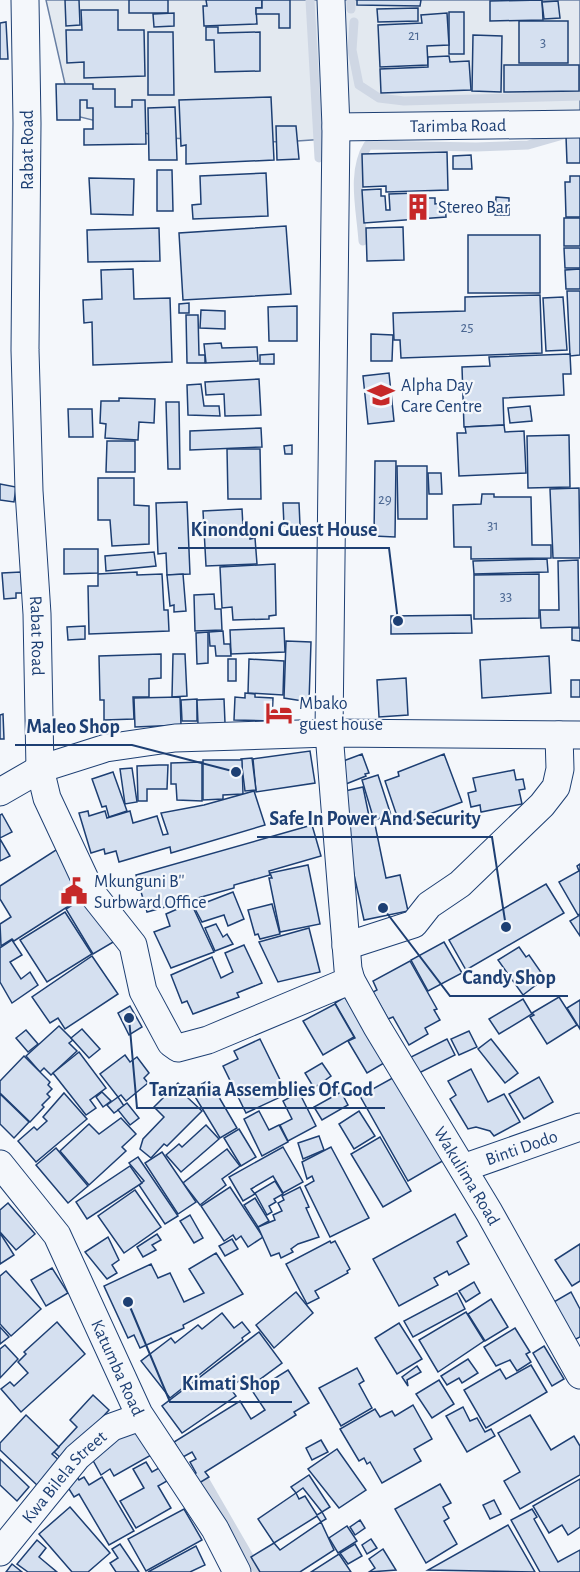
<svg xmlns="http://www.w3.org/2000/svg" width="580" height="1572" viewBox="0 0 580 1572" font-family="'Alegreya Sans',sans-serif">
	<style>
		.green { fill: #e3e9f0; stroke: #687fa3; stroke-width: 1.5 }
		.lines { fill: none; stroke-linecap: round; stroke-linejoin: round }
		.stream { stroke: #cfd7e4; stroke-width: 9 }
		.building { fill: #d5e0f0; stroke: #1d3f73; stroke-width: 1.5 }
		.minor-casing { stroke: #1d3f73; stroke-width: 29 }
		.minor { stroke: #f4f7fb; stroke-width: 27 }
		.labels { text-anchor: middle; stroke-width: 4.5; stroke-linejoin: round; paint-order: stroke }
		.number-label { font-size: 15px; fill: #4b6792 }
		.street-label { font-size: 18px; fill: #1d3f73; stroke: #f4f7fb }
		.poi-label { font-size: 18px; fill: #1d3f73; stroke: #f4f7fb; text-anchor: start }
		.leader { fill: none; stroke: #1d3f73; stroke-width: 2 }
		.callout-dot { fill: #1d3f73; stroke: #f4f7fb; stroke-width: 2 }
		.callout-label { font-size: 20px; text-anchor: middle; font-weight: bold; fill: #1d3f73; stroke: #f4f7fb; stroke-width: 4.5; stroke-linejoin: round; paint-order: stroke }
	</style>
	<rect width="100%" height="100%" fill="#f4f7fb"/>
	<path class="green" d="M46 0H580V122L282 142 165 138 72 115Z"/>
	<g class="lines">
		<g class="stream">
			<path d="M310 0 319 158"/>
			<path d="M351 0V9"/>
			<path d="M354 22 352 50 359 85 379 98 404 101 580 96"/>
			<path d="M363 241C361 210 351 172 368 145L476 147 528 145 563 135"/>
			<path d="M199 1470 258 1572"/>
		</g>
	</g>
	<g class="building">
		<path d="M65 0H79L80 25 66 26Z"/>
		<rect x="129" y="0" width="39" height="13"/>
		<path d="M206 0H262V8H256L257 24 204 26 203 6H207Z"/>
		<path d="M262 0H290V28H279V14H256V8H262Z"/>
		<path d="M357 0H421L420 6 357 5Z"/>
		<path d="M542 0 543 20 490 21V1Z"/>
		<path d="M558 1 560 18 544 19 542 2Z"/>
		<path d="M418 8V21L378 22 377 9Z"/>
		<path d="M81 10H118V30H144L145 76 84 78V62L67 63 66 30H82Z"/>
		<rect x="449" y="12" width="15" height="42"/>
		<path d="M174 13V26L154 27 153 14Z"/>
		<path d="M447 13 449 45 427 46 428 65 380 67 378 25 422 23 421 15Z"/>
		<rect x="519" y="21" width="49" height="42"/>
		<path d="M6 22 8 59H0V23Z"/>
		<path d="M206 27H218V33L260 32V71L215 72 214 40H206Z"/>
		<path d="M148 32H173L174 95H148Z"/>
		<path d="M473 35 502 36 501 92 472 91Z"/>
		<path d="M449 56 450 62 469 61 471 90 381 93 380 69 428 67V57Z"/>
		<path d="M504 65H579V91L504 92Z"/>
		<path d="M56 84H93V89H115V107H132V100H145L146 144 84 145V129H93V108H87V100H80V120H57Z"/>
		<path d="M271 97 274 160 186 164V145L181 146 179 100Z"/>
		<path d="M175 107 177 160H149L148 108Z"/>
		<path d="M276 126H296L299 159 277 160Z"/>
		<path d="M566 136H580V163H567Z"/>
		<path d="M447 152 448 190 386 192V186L363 187 362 154Z"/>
		<path d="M471 155 472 169H453V156Z"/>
		<path d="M157 170H172L173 211H157Z"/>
		<path d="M266 173 268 216 193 219 192 205 201 204 200 176Z"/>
		<path d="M570 176H580V217H566L565 182H570Z"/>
		<path d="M89 178 134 179 133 215 91 214Z"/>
		<path d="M381 189V196H385L386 210H390L389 194 417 193V198H435V204L445 203 446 217 364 223 362 190Z"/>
		<path d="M496 197 509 198V215H495Z"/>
		<rect x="564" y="218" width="16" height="28"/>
		<path d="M286 226 291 294 183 300 179 233Z"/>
		<path d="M403 227 404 260 367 261 366 228Z"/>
		<path d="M159 228 160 261 88 262 87 230Z"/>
		<rect x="468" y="235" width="72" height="58"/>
		<path d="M564 248H580V268H565Z"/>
		<path d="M133 269 134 299 170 298 172 362 93 365 92 322 84 323 83 300 102 299 101 270Z"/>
		<path d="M580 269V289H566L565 270Z"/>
		<path d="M567 291H580V355L570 356Z"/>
		<path d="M540 295 542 353 401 358 400 340H394L393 313 465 311V297Z"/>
		<path d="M563 297 567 350 546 351 543 298Z"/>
		<path d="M189 303V313H179V304Z"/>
		<path d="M297 306V341H269L268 307Z"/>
		<path d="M201 310 225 311V329L200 328Z"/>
		<path d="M186 315H198L199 355H205V363H187Z"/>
		<path d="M371 334 393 335 392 361H371Z"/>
		<path d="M221 343 222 348 257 347 258 361 206 363 204 344Z"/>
		<path d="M274 354V364H260V355Z"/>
		<path d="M570 354 571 374H563L564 395 503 398 504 425 464 427 462 367 490 366 489 357Z"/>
		<path d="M389 373 394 421 368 424 363 376Z"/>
		<path d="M259 379 261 415 225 416 224 394 206 395 205 382Z"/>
		<path d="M201 384 204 406H219L220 416 188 415 187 385Z"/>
		<path d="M119 398 155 399 154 423 139 422 138 440 105 438 106 424 100 423 101 401H119Z"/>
		<path d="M166 402H179L180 469H168Z"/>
		<path d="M530 406 532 421 510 423 508 408Z"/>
		<path d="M68 409H92L93 437H69Z"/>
		<path d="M504 425 505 432 524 431 526 473 459 476 457 433H466L465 427Z"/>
		<path d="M261 428 262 447 190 450V431Z"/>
		<path d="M569 435 570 487 528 488 527 436Z"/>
		<path d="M107 441H135V472H106Z"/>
		<path d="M292 445V454H285L284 446Z"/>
		<path d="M227 449H260L261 499H228Z"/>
		<path d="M375 461H396L395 537 374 536Z"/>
		<path d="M397 466H427V519H398Z"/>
		<path d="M428 473H441L442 494H429Z"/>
		<path d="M98 478H134V505L149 506V544L112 546 110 520H98Z"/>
		<path d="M0 484 16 487 14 502 0 500Z"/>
		<path d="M579 488 580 558H553L550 489Z"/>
		<path d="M482 494H494V497H531L532 545H551V558L471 559V547H454L453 505 481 504Z"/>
		<path d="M187 502 190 574 167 575 166 553 158 554 156 503Z"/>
		<path d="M283 503H299L300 525 284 526Z"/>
		<path d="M242 509 243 527H249L250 539 255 538 257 564 206 566 203 511Z"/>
		<path d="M64 549H98V573L64 574Z"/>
		<path d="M154 552 156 566 106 571 105 556Z"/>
		<path d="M547 559 548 572 474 574 473 561Z"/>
		<path d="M578 560 579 627 541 628 540 610H559L558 561Z"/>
		<path d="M275 564 276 615 269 616V619L233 620 232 607 222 608 220 567Z"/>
		<path d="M21 572 22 593H16V598L4 599 2 573Z"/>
		<path d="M137 572V575L162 574 164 610H168L169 631 89 634 88 586H98V574Z"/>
		<path d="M183 574 186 611 174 612V605L170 606 167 575Z"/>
		<path d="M539 574V618L474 619V575Z"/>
		<path d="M214 594 215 609H221L222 630 195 631 194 595Z"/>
		<path d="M471 615 472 633 391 634V616Z"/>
		<path d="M85 626V639L68 640 67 627Z"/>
		<path d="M284 628 285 652 231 654 230 630Z"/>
		<path d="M572 628H580V641L572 640Z"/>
		<path d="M223 631 224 644H230L231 656H216L215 646H210L209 632Z"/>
		<path d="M208 632V663L197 664 196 633Z"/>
		<path d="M286 641 311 642 309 702 284 698Z"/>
		<path d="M161 654V678L149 679V697H133L134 719 104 720V700H100L99 656Z"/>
		<path d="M173 654H185L187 696 172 697Z"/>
		<path d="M549 656 551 693 482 698 480 660Z"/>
		<rect x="228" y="659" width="8" height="22"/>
		<path d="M249 659 284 661 283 695 248 693Z"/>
		<path d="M406 678 408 715 379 717 377 680Z"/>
		<rect x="571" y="680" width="9" height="17"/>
		<path d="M245 693 255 694V697L273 698 272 721 234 720 235 697 245 698Z"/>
		<path d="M180 697 181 725 135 727 134 698Z"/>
		<path d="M197 699V721H182L181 700Z"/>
		<path d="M224 699 225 723 198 724 197 700Z"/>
		<path d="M3 714 4 739H0V715Z"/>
		<path d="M310 751 315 783 256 792 253 759Z"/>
		<path d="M362 754 369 773 365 774 366 776 346 784 338 763Z"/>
		<path d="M444 754 462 802 400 825 385 781 399 776 398 772Z"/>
		<path d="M252 758 256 790 245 791 241 759Z"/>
		<path d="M203 760H242L243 794 223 795V799L203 800Z"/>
		<path d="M202 762V801L177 800 176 784H171V763Z"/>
		<path d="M159 765H168L167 789H147V801H138L137 766Z"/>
		<path d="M132 768 137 802 125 804 120 769Z"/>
		<path d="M514 770 516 780 523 779 525 789 519 790 522 804 481 812 480 805 471 807 468 793 476 791 473 778Z"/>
		<path d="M113 772 127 811 109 817 106 806 102 807 92 779Z"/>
		<path d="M378 775 391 815 374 820 362 780Z"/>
		<path d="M363 787 369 816 373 815 386 878 400 875 408 911 364 920 336 793Z"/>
		<path d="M254 791 265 825 171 853 170 847 119 862 116 851 105 854 104 849 91 853 79 813 88 811 89 816 105 811 107 818 130 811 133 823 157 816 163 835 168 834 161 813 204 805Z"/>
		<path d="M2 814 12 832 0 838V815Z"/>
		<path d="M312 825 321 856 269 871 270 875 234 885V888L147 912 136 875Z"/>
		<path d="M0 839 10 856 0 861Z"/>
		<path d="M59 848 86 895 14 941 12 939 1 946 0 924 11 917 0 899V886Z"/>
		<path d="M580 864V914L578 915 559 882 579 871 577 866Z"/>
		<path d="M308 865 320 924 280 932 269 878H272L270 873Z"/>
		<path d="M546 884 564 913 466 970 449 940Z"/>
		<path d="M233 892 244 919 228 926 224 915 202 922 194 907Z"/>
		<path d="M85 897 115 941 93 954 66 909Z"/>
		<path d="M191 903 214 952 171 968 154 932 170 926 166 914Z"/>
		<path d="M272 904 280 934 260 939 258 934 255 935 248 910Z"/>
		<path d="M65 912 92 954 47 982 20 940Z"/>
		<path d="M580 915V936L570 921Z"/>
		<path d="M216 924 223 937 227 934 233 944 215 951 205 928Z"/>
		<path d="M309 928 320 972 278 982 259 942Z"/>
		<path d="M12 940 22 955 10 962 21 979 30 972 38 985 12 1003 0 982V948Z"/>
		<path d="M444 942 462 973 428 991 411 960Z"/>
		<path d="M244 945 262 983 237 993 239 997 193 1014 187 1001 182 1003 171 975 212 957 221 978 233 972 225 953Z"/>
		<path d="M519 947 526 957 529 955 545 978 523 995 498 960Z"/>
		<path d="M92 956 118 994 65 1029 58 1018 50 1023 32 997Z"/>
		<path d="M410 961 437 1009 434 1010 440 1020 425 1028 428 1034 409 1045 393 1017 388 1019 373 992 377 990 373 981Z"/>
		<path d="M345 997 384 1063 367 1073 348 1041 355 1038 335 1003Z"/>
		<path d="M559 997 577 1025 547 1044 530 1017 534 1015 532 1013Z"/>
		<path d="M523 999 532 1014 499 1034 489 1019Z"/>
		<path d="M580 1000V1029L567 1008Z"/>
		<path d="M335 1004 354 1037 323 1055 303 1021Z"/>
		<path d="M130 1006 142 1027 129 1035 118 1013Z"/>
		<path d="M59 1026 73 1040 69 1043 77 1051 51 1075 44 1068 40 1072 26 1056Z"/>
		<path d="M82 1029 100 1049 89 1058 71 1038Z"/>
		<path d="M26 1030 38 1044 28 1052 16 1038Z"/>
		<path d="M469 1031 477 1047 459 1055 451 1039Z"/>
		<path d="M260 1039 287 1094 246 1113 223 1066 238 1059 234 1051Z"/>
		<path d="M447 1039 455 1055 415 1075 407 1059Z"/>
		<path d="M491 1039 518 1073 505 1083 478 1049Z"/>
		<path d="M79 1052 106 1088 90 1100 96 1108 86 1115 53 1073Z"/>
		<path d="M125 1055 130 1062 137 1057 149 1073 144 1078 148 1083 126 1101 121 1095 118 1097 100 1074Z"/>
		<path d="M24 1056 50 1082 48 1085 52 1089 47 1094 50 1097 42 1105 44 1107 30 1122 0 1093V1081Z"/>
		<path d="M322 1063 331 1076 314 1088 305 1073Z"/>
		<path d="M471 1069 488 1102 504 1094 520 1122 494 1136 490 1131 476 1127 468 1129 450 1099 456 1095 448 1081Z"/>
		<path d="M398 1075 446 1159 408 1181 360 1096Z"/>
		<path d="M539 1077 553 1102 524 1119 509 1094Z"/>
		<path d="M209 1080 237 1128 220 1138 191 1090Z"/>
		<path d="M178 1083 190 1095 188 1098 202 1111 167 1146 164 1144 151 1158 140 1149 143 1139 164 1117 154 1107Z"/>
		<path d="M102 1092 111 1101 103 1107 96 1097Z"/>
		<path d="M299 1092 316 1126 288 1141 280 1125 292 1119 283 1101Z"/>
		<path d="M341 1092 348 1105 322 1120 314 1107Z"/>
		<path d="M64 1093 87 1119 36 1162 18 1141 34 1127 37 1130 47 1121 43 1117Z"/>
		<path d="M0 1094 29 1122 14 1138 0 1124Z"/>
		<path d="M118 1097 124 1106 114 1113 107 1105Z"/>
		<path d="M127 1103 139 1118 130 1125 118 1110Z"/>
		<path d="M259 1111 269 1130 279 1125 288 1142 262 1156 244 1119Z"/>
		<path d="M359 1111 375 1136 354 1149 339 1124Z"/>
		<path d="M121 1118 136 1134 122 1147 126 1151 89 1185 60 1151 89 1124 99 1134Z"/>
		<path d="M206 1125 219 1139 181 1172 166 1155 179 1144 182 1147Z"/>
		<path d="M239 1129 256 1157 241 1166 224 1138Z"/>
		<path d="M319 1136 324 1150 303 1159 298 1143Z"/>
		<path d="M380 1137 411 1191 383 1207 351 1154Z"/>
		<path d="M283 1147 303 1182 283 1193 273 1176 251 1189 255 1194 243 1201 229 1177Z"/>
		<path d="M331 1147 369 1218 330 1237 305 1186 314 1181 312 1176 307 1179 302 1162Z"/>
		<path d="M56 1148 88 1186 68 1203 36 1165Z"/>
		<path d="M227 1149 240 1166 222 1179 226 1185 200 1205 183 1183Z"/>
		<path d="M162 1152 196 1202 178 1214 145 1163Z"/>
		<path d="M138 1157 178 1216 165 1224 139 1185 144 1181 129 1163Z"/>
		<path d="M130 1166 142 1183 87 1219 76 1202Z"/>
		<path d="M275 1181 283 1194 274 1199 276 1202 269 1206 272 1212 267 1215 255 1193Z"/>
		<path d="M230 1187 263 1237 248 1247 241 1236 236 1240 233 1235 224 1241 201 1206Z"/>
		<path d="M300 1187 309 1207 306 1208 319 1237 298 1244 291 1249 293 1252 281 1258 279 1253 271 1256 258 1227 275 1220 273 1215 282 1211 278 1203 284 1200 282 1196Z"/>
		<path d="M135 1190 161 1227 124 1253 98 1216Z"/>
		<path d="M255 1198 269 1221 258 1227 244 1205Z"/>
		<path d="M8 1203 35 1234 16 1250 0 1232V1210Z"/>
		<path d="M455 1214 467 1236 457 1242 469 1264 449 1275 447 1271 434 1278 438 1285 399 1306 373 1259Z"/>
		<path d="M190 1215 203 1238 194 1243 180 1221Z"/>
		<path d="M0 1233 14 1255 0 1264Z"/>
		<path d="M157 1234 161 1240 152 1245 156 1250 143 1257 137 1247Z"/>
		<path d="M108 1237 119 1260 112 1265 117 1273 107 1279 85 1252Z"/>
		<path d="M232 1239 238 1249 225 1256 219 1246Z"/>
		<path d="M330 1241 331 1243 335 1241 350 1269 347 1271 348 1273 315 1291 319 1298 307 1304 286 1264Z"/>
		<path d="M580 1244V1281L572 1286 555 1260Z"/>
		<path d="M216 1253 243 1294 183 1325 184 1328 140 1348 134 1335 128 1338 104 1286 151 1264 158 1278 170 1273 184 1302 204 1293 189 1269Z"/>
		<path d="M52 1268 68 1293 46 1306 31 1280Z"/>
		<path d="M6 1271 41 1309 11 1336 0 1324V1276Z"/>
		<path d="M474 1282 480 1293 466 1302 459 1291Z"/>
		<path d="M296 1292 313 1313 274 1348 256 1325Z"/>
		<path d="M571 1292 580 1309V1337L572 1341 552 1303Z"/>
		<path d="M457 1293 465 1309 413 1337 404 1321Z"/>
		<path d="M491 1299 508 1327 485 1341 468 1314Z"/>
		<path d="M466 1312 484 1341 438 1372 419 1340Z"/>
		<path d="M222 1313 234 1328 242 1322 250 1332 242 1338 243 1340 170 1398 141 1361 171 1338 175 1343 198 1325 202 1329Z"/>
		<path d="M57 1322 85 1354 21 1412 1 1389 10 1382 14 1386 28 1373 18 1362 26 1354 24 1352Z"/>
		<path d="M399 1323 422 1359 397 1374 375 1338Z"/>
		<path d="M0 1327 9 1337 0 1344Z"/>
		<path d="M515 1328 530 1352 526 1354 531 1362 517 1371 510 1360 496 1366 484 1347Z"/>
		<path d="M259 1332 282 1363 247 1389 240 1380 230 1388 236 1396 182 1433 162 1406Z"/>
		<path d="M5 1345 18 1359 0 1378V1349Z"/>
		<path d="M544 1346 564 1379 552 1386 533 1353Z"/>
		<path d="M468 1359 478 1373 462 1383 459 1378 447 1385 441 1376Z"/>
		<path d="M531 1365 547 1392 486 1428 464 1390 500 1369 506 1379Z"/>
		<path d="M417 1366 421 1372 407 1380 408 1386 402 1377Z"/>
		<path d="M357 1368 364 1381 359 1384 372 1408 341 1426 319 1388Z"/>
		<path d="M288 1370 309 1403 294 1412 296 1415 205 1472 209 1477 196 1485 191 1476 196 1473 190 1462 196 1459 192 1452 183 1457 174 1442 240 1401 251 1419 265 1410 253 1392Z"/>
		<path d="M439 1380 454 1404 432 1418 416 1394Z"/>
		<path d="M93 1395 109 1410 63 1460 54 1452 77 1427 70 1420Z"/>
		<path d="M413 1405 432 1439 414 1449 421 1461 382 1483 370 1462 367 1464 364 1458 359 1461 340 1429 375 1409 380 1417 392 1411 395 1416Z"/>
		<path d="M463 1407 470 1421 477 1418 485 1432 491 1429 495 1436 467 1452 446 1416Z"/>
		<path d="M26 1415 59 1447 52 1454 61 1462 38 1486 0 1450V1443Z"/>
		<path d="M530 1415 551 1450 574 1436 580 1446V1475L520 1509 504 1481 520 1472 498 1433Z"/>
		<path d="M140 1426 153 1454 114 1476 110 1469 101 1475 90 1455Z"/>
		<path d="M321 1440 328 1452 312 1460 306 1448Z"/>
		<path d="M337 1449 366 1490 339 1508 308 1469Z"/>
		<path d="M0 1459 29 1487 17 1501 0 1485Z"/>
		<path d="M146 1462 152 1472 159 1468 167 1481 158 1486 171 1508 136 1528 120 1501 144 1488 133 1469Z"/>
		<path d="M75 1474 79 1480 84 1477 89 1485 102 1477 134 1531 109 1545 79 1494 74 1497 64 1481Z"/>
		<path d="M309 1475 330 1507 322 1512 303 1488 296 1493 291 1487Z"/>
		<path d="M580 1479V1527L568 1535 562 1525 549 1533 533 1506Z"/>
		<path d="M440 1484 451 1503 443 1507 449 1518 444 1521 457 1544 426 1563 395 1509Z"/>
		<path d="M296 1493 299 1499 305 1496 317 1515 322 1512 326 1519 321 1522 317 1516 274 1543 258 1519Z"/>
		<path d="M494 1500 501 1514 490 1519 483 1505Z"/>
		<path d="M70 1507 110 1553 88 1572H72L39 1534Z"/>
		<path d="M184 1509 202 1540 146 1571 128 1539Z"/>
		<path d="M532 1509 537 1517 534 1519 558 1562 580 1550V1572H540L511 1520Z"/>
		<path d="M360 1520 365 1528 355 1535 350 1527Z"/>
		<path d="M321 1522 334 1550 300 1572H260L251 1557 274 1543 280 1550Z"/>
		<path d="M508 1525 535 1572 428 1570Z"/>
		<path d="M347 1526 357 1541 338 1553 329 1538Z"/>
		<path d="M371 1539 377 1548 367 1554 362 1545Z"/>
		<path d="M37 1540 46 1548 39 1557 57 1572H28L17 1564Z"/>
		<path d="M120 1544 139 1572H116L110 1563 118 1558 112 1549Z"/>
		<path d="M355 1544 362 1556 348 1564 340 1553Z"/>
		<path d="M196 1546 205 1565 190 1572H148Z"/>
		<path d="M383 1549 396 1570 369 1572 375 1568 369 1559Z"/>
		<path d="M339 1554 351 1572H311Z"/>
		<path d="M12 1564 22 1572H6Z"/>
	</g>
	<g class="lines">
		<defs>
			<g id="minor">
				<path id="s1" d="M25 0 27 123 25 350 29 491 37 614 40 769 47 798 91 892 133 945 143 991 171 1043 178 1048 208 1040 351 980"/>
				<path id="s2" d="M331 0 336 127 329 733 348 969 351 980 377 1027 489 1212 580 1375"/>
				<path id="s3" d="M336 127 580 124"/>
				<path d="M0 792 40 769 106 748 175 738 329 733 580 735"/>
				<path d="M346 946 414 924 429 905 460 884 542 805 556 787 560 769 559 735"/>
				<path id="s4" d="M0 1164 57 1235 139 1414 215 1529 237 1572"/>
				<path id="s5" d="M463 1168 580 1127"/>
				<path id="s6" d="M0 1552 77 1457 112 1427 140 1417"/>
			</g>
		</defs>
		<use href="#minor" class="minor-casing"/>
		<use href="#minor" class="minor"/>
	</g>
	<defs>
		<symbol id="building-bare" viewBox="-9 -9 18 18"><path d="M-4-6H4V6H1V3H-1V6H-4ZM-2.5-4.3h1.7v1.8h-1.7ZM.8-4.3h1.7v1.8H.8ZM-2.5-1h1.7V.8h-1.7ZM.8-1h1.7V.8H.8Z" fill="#c62828" stroke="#f4f7fb" stroke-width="2.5" paint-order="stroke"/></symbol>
		<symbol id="school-bare" viewBox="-9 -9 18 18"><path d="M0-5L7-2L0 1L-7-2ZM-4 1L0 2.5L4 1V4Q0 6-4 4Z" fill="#c62828" stroke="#f4f7fb" stroke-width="2.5" paint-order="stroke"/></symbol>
		<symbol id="hotel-bare" viewBox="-9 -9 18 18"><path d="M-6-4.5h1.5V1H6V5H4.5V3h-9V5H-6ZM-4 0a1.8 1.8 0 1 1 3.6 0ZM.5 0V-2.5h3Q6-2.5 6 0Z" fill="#c62828" stroke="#f4f7fb" stroke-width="2.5" paint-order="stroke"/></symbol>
		<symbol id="civic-bare" viewBox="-9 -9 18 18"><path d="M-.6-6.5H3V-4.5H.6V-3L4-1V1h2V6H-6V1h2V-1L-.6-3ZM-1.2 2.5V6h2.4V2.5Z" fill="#c62828" stroke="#f4f7fb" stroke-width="2.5" paint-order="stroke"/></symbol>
	</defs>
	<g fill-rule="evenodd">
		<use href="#building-bare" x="399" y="188" width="38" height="38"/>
		<use href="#school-bare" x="362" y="376" width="38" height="38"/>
		<use href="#hotel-bare" x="260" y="694" width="38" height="38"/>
		<use href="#civic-bare" x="55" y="872" width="38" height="38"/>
	</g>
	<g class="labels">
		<g class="number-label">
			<text x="414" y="40">21</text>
			<text x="543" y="47">3</text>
			<text x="467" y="332">25</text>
			<text x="385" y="504">29</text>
			<text x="493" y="530">31</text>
			<text x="506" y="601">33</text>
		</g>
		<g class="street-label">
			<text dy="6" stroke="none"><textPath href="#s3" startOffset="122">Tarimba Road</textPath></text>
			<text transform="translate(27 150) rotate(-90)" y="6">Rabat Road</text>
			<text dy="6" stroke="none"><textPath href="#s1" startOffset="636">Rabat Road</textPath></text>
			<text dy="6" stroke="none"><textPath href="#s5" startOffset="62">Binti Dodo</textPath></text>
			<text dy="6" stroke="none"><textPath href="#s2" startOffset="1209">Wakulima Road</textPath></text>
			<text dy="6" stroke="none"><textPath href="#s4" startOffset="237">Katumba Road</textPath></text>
			<text dy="6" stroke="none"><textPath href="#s6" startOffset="99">Kwa Bilela Street</textPath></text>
		</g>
		<g class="poi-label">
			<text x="438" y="213">Stereo Bar</text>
			<text x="401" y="391">Alpha Day<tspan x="401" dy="21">Care Centre</tspan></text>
			<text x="299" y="709">Mbako<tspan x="299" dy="21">guest house</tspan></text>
			<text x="94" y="887">Mkunguni B''<tspan x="94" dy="21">Surbward Office</tspan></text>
		</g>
	</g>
	<path class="leader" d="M398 621L389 548H178M236 772L132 745H15M506 927L492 837H257M383 908L450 996H568M129 1018L137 1108H385M128 1302L170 1402H292"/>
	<g class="callout-dot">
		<circle cx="398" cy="621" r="6"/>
		<circle cx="236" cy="772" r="6"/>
		<circle cx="506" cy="927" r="6"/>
		<circle cx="383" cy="908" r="6"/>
		<circle cx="129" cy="1018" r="6"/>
		<circle cx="128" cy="1302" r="6"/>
	</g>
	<g class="callout-label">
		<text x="284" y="536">Kinondoni Guest House</text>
		<text x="73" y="733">Maleo Shop</text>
		<text x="375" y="825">Safe In Power And Security</text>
		<text x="509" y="984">Candy Shop</text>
		<text x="261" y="1096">Tanzania Assemblies Of God</text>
		<text x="231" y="1390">Kimati Shop</text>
	</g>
</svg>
